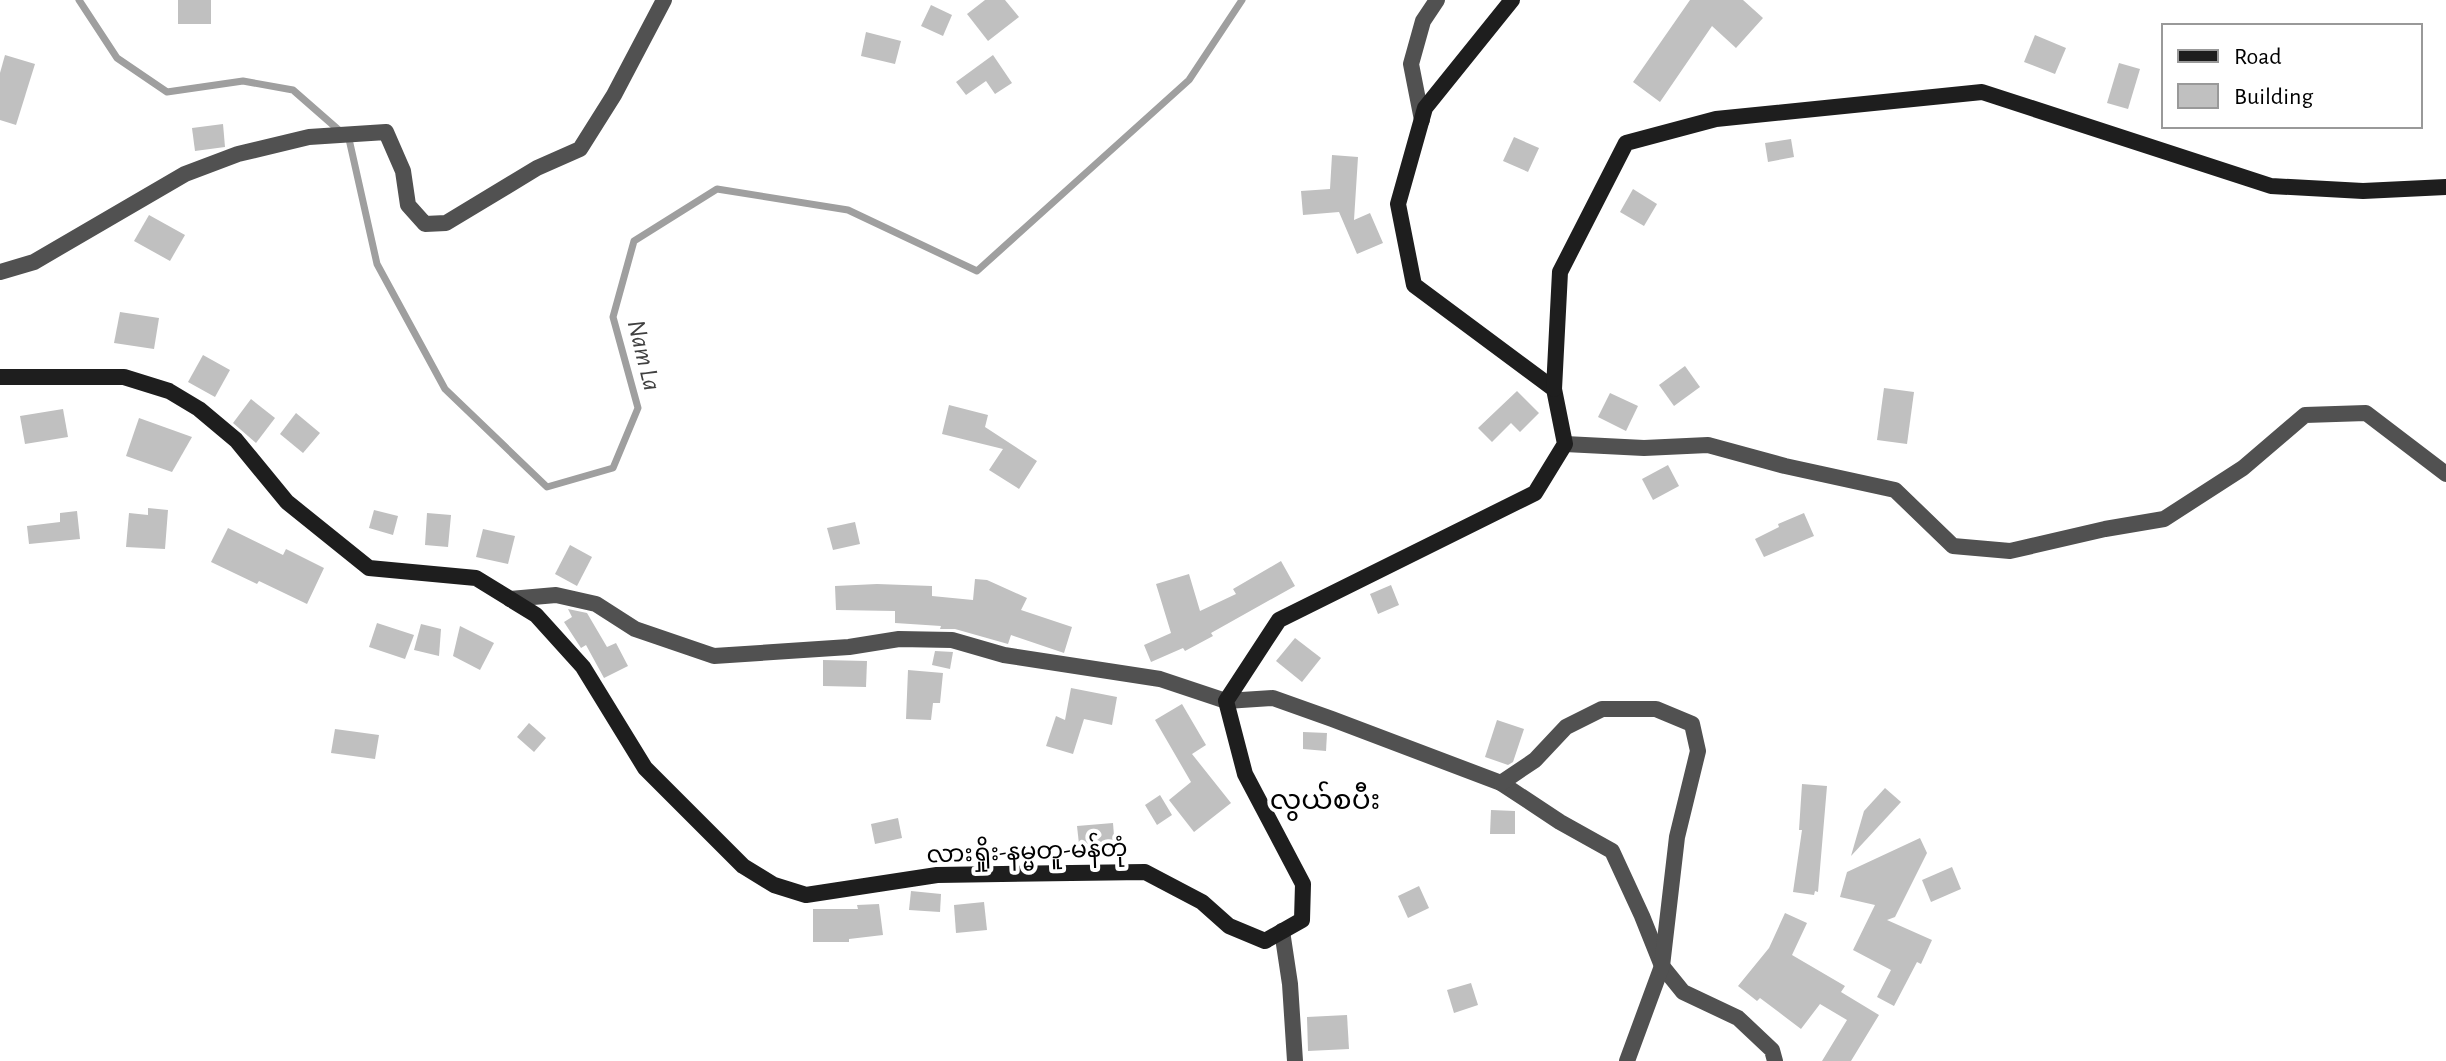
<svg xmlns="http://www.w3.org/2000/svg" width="2446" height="1061" viewBox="0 0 2446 1061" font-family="'Alegreya Sans','Noto Sans Myanmar',sans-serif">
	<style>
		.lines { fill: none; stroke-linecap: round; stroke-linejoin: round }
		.stream { stroke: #9f9f9f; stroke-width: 7 }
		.building { fill: #c0c0c0 }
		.street { stroke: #515151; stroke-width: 16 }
		.secondary { stroke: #1e1e1e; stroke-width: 16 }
		.labels { text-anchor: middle; stroke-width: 8; stroke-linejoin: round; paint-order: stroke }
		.street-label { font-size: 24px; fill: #000; stroke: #fff }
		.water-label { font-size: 26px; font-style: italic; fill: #404040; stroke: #fff }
		.quarter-label { font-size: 28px; fill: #000; stroke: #fff }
	</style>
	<rect width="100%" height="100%" fill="#fff"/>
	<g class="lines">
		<path class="stream" d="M79 0 117 58 167 92 243 81 293 90 349 139 377 264 445 389 547 487 613 468 638 408 613 317 634 241 717 189 848 210 977 271 1189 80 1242 0"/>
	</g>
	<g class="building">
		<rect x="178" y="0" width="33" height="24"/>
		<path d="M985 0H1005L1019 17 988 41 967 14Z"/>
		<path d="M1690 0H1743L1763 18 1736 48 1712 26 1660 102 1633 82Z"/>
		<path d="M931 5 952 15 943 36 921 26Z"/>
		<path d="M866 32 901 41 895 64 861 56Z"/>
		<path d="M2035 35 2066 48 2055 74 2024 62Z"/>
		<path d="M5 55 35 64 16 125 0 120V73Z"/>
		<path d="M993 55 1012 83 995 94 986 81 966 95 956 82Z"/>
		<path d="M2119 63 2140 69 2128 109 2107 103Z"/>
		<path d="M223 124 225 147 195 151 192 128Z"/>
		<path d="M1514 137 1539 148 1528 172 1503 161Z"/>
		<path d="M1791 139 1794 157 1768 162 1765 143Z"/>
		<path d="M1332 155 1358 157 1354 220 1370 213 1383 243 1357 254 1339 212 1303 215 1301 191 1330 189Z"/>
		<path d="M1633 189 1657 204 1644 226 1620 212Z"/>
		<path d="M149 215 185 235 170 261 134 241Z"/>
		<path d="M120 312 159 318 154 349 114 343Z"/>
		<path d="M203 355 230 370 215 397 188 382Z"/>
		<path d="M1685 366 1700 387 1674 406 1659 385Z"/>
		<path d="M1884 388 1914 392 1907 444 1877 440Z"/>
		<path d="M1517 391 1539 413 1520 432 1511 423 1492 442 1478 428Z"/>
		<path d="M1610 393 1638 406 1626 431 1598 417Z"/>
		<path d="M251 399 275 418 256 443 233 423Z"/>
		<path d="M949 405 988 415 985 427 1037 461 1019 489 989 470 1003 449 942 434Z"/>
		<path d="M63 409 68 437 25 444 20 416Z"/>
		<path d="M296 413 320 433 303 453 280 434Z"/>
		<path d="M139 418 192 437 172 472 126 456Z"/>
		<path d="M1668 465 1679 486 1653 500 1642 479Z"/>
		<path d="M148 508 168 510 165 549 126 547 129 513 148 515Z"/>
		<path d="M374 510 398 516 393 535 369 528Z"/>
		<path d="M77 511 80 539 29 544 27 526 60 522V513Z"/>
		<path d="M427 513 451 515 448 547 425 545Z"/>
		<path d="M1804 513 1814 536 1764 557 1755 539 1779 527 1778 524Z"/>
		<path d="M855 522 860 544 833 550 827 528Z"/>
		<path d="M228 528 283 555 286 549 324 568 307 604 259 581 257 584 211 562Z"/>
		<path d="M483 529 515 536 508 564 476 557Z"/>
		<path d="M570 545 592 557 577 586 555 574Z"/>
		<path d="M1281 561 1295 586 1211 633 1213 636 1185 651 1183 648 1151 662 1144 645 1171 633 1156 584 1189 574 1200 611 1236 594 1233 589Z"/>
		<path d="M975 579 987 580 1027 598 1021 610 1072 627 1064 653 1011 635 1008 644 955 629H940L941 626 895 623V611L836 610 835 586 877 584 932 586V596L973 600Z"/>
		<path d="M1391 585 1399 605 1378 614 1370 594Z"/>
		<path d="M568 609 587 613 607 647 616 643 628 666 604 678 586 645 581 648 564 622 572 617Z"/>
		<path d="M377 623 414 635 405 659 369 647Z"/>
		<path d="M421 624 441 629 439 656 414 650Z"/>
		<path d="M460 626 494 643 480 670 453 656Z"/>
		<path d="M1295 638 1321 658 1302 682 1276 661Z"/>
		<path d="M935 651 953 652 950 669 932 665Z"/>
		<path d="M823 660 867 661 866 687 823 686Z"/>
		<path d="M908 670 943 673 940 703H933L931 720 906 719Z"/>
		<path d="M1071 688 1117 697 1112 725 1084 719 1073 754 1046 746 1056 716 1065 720Z"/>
		<path d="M1182 704 1206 745 1192 754 1231 803 1194 832 1169 800 1191 782 1155 720Z"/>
		<path d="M1497 720 1524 729 1513 762 1508 765 1485 757Z"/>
		<path d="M529 723 546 738 534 752 517 737Z"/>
		<path d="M335 729 379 735 375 759 331 753Z"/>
		<path d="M1303 732 1327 733 1326 751 1303 749Z"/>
		<path d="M1802 784 1827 786 1818 892 1815 891 1814 895 1793 892 1802 830H1799Z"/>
		<path d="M1885 788 1901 802 1851 856 1864 811Z"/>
		<path d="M1160 795 1172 815 1157 825 1145 805Z"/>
		<path d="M1491 810 1515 811V834H1490Z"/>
		<path d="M898 818 902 838 875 844 871 824Z"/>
		<path d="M1113 823 1115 849 1080 853 1077 826Z"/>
		<path d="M1920 838 1927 853 1895 917 1887 920 1932 940 1921 964 1917 962 1894 1006 1877 997 1891 970 1853 950 1875 905 1840 897 1847 872Z"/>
		<path d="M1952 867 1961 889 1931 902 1922 880Z"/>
		<path d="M1419 886 1429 908 1408 918 1398 896Z"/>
		<path d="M911 891 941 894 940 912 909 910Z"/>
		<path d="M984 902 987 930 956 933 954 905Z"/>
		<path d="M879 904 883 935 849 939V942H813V909H858L857 905Z"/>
		<path d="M1785 913 1807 923 1792 955 1845 986 1841 992 1879 1015 1851 1061H1822L1847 1020 1820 1004 1801 1029 1760 998 1757 1001 1738 986 1769 948Z"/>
		<path d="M1471 983 1478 1005 1454 1013 1447 990Z"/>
		<path d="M1347 1015 1349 1049 1308 1051 1307 1017Z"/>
	</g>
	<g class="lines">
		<g class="street">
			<path d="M1422 120 1411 64 1423 21 1437 0"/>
			<path d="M0 272 34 262 185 174 238 154 309 137 386 132 403 171 408 205 425 224 446 223 537 168 580 149 614 95 664 0"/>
			<path d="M1565 444 1644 448 1708 445 1785 466 1895 490 1953 546 2010 551 2105 529 2164 519 2243 468 2305 415 2366 413 2446 474"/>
			<path d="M510 599 556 595 596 604 635 629 714 656 849 647 899 639 952 640 1004 655 1160 679 1226 701 1273 698 1332 719 1501 783 1560 822 1612 851 1642 916 1662 966 1683 992 1738 1018 1772 1050 1775 1061"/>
			<path d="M1501 783 1535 760 1566 727 1602 709H1656L1692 724 1698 751 1677 837 1662 966 1627 1061"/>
			<path d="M1282 931 1290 984 1295 1061"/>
		</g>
		<g class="secondary">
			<path d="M0 377H124L169 391 199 409 236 440 287 502 369 568 476 578 536 615 583 667 645 768 743 866 774 885 806 895 937 875 1145 872 1202 902 1229 926 1265 941 1302 920 1303 884 1245 774 1226 701 1279 620 1535 493 1565 444 1554 389 1414 285 1398 204 1425 108 1512 0"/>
			<path d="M1554 389 1560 272 1626 143 1716 119 1982 92 2271 186 2363 191 2446 187"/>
		</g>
	</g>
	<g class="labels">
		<g class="street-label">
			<text transform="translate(1027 851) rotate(-2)" y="8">လားရှိုး-နမ္မတူ-မန်တုံ</text>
		</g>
		<g class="water-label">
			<text transform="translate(645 355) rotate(76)" y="9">Nam La</text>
		</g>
		<g class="quarter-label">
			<text x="1325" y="809">လွယ်စပီး</text>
		</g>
	</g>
	<rect x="2162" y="24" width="260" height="104" fill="#ffffff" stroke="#999999" stroke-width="2"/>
	<rect x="2178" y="50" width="40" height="12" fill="#1e1e1e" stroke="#999999" stroke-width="2"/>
	<text x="2234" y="64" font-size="24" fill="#000000">Road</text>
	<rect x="2178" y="84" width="40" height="24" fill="#c0c0c0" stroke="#999999" stroke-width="2"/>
	<text x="2234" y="104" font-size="24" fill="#000000">Building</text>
</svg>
